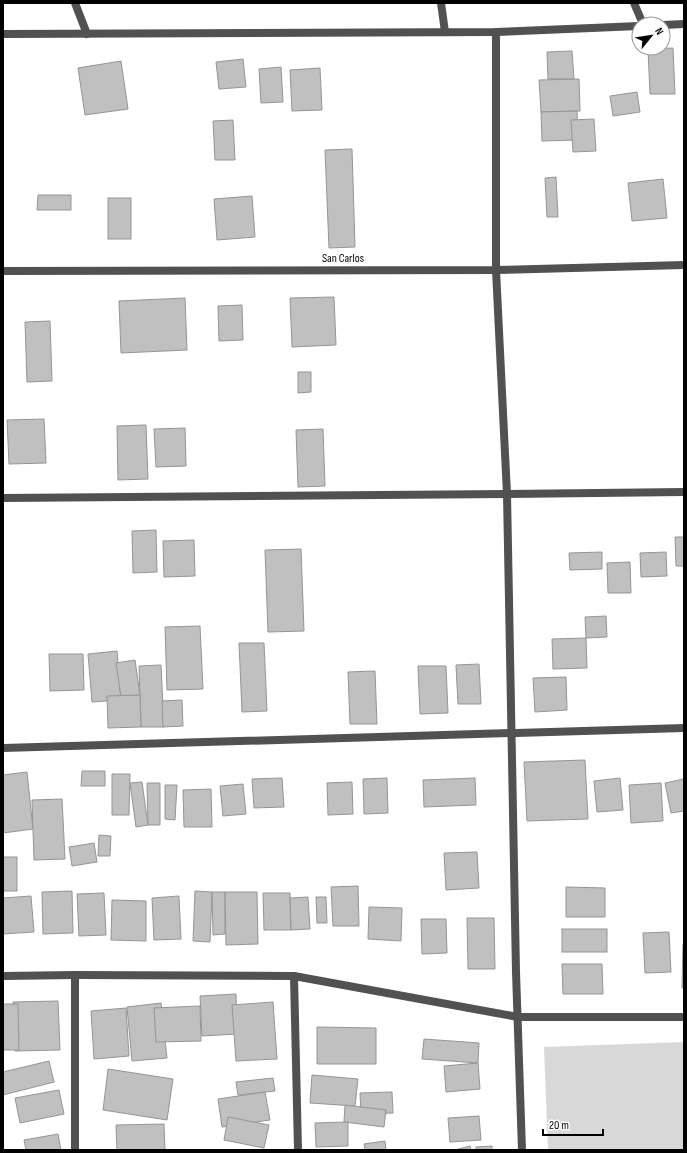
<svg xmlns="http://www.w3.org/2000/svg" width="687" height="1153" viewBox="0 0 687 1153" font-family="'Sofia Sans Condensed',sans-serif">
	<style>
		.green { fill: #d8d8d8 }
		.building { fill: #c0c0c0; stroke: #959595 }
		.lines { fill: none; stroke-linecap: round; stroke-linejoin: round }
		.minor { stroke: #515151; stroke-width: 8 }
		.labels { text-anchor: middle; stroke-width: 4; stroke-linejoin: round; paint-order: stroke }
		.street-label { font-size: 12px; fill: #000; stroke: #fff }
	</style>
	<rect width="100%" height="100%" fill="#fff"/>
	<path class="green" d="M684 1042V1150H548L544 1047Z"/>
	<g class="building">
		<path d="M673 48 675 94H650L648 49Z"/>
		<path d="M572 51 574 79H548L547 52Z"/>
		<path d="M243 59 246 87 219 89 216 62Z"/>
		<path d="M121 61 128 109 85 115 78 68Z"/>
		<path d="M281 67 283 102 261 103 259 69Z"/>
		<path d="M320 68 322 110 292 111 290 70Z"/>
		<path d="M579 79 580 111 541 112 539 80Z"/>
		<path d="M637 92 640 112 613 116 610 96Z"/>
		<path d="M577 111 578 140 542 141 541 112Z"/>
		<path d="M594 119 596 151 573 152 571 120Z"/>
		<path d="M233 120 235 160H215L213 121Z"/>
		<path d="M352 149 355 247 329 248 325 150Z"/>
		<path d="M556 177 558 217H547L545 178Z"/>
		<path d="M663 179 667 218 632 221 628 183Z"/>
		<path d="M38 195H71V210H37Z"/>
		<path d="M252 196 255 237 217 240 214 199Z"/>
		<rect x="108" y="198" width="23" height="41"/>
		<path d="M334 297 336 345 292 347 290 298Z"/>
		<path d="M185 298 187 350 121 353 119 301Z"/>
		<path d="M242 305 243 340 219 341 218 306Z"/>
		<path d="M50 321 52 381 27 382 25 322Z"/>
		<path d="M298 372H311V392L298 393Z"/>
		<path d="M44 419 46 463 9 464 7 420Z"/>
		<path d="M146 425 148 479 118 480 117 426Z"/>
		<path d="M185 428 186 466 156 467 154 429Z"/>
		<path d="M323 429 325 486 298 487 296 430Z"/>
		<path d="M156 530 157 572 133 573 132 531Z"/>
		<path d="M675 537H684V566H676Z"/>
		<path d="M194 540 195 576 164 577 163 541Z"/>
		<path d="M301 549 304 631 268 632 265 550Z"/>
		<path d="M602 552V569L570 570 569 553Z"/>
		<path d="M666 552 667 576 641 577 640 553Z"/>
		<path d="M630 562 631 593H608L607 563Z"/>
		<path d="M606 616 607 637 586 638 585 617Z"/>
		<path d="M200 626 203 689 167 690 165 627Z"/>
		<path d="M586 638 587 668 553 669 552 639Z"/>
		<path d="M239 643H264L267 711 242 712Z"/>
		<path d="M117 651 121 700 92 702 88 654Z"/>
		<path d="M49 654H83L84 690 50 691Z"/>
		<path d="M135 660 140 695 121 697 116 663Z"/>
		<path d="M479 664 481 704H458L456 665Z"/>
		<path d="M161 665 164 727H141L139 666Z"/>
		<path d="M418 666H446L448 713 420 714Z"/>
		<path d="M375 671 377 724H350L348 672Z"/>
		<path d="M566 677 567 710 535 712 533 678Z"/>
		<path d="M140 695 141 727 108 728 107 696Z"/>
		<path d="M182 700 183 726 163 727 162 701Z"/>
		<path d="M585 760 588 819 527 821 524 762Z"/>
		<path d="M82 771H105V786H81Z"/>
		<path d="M27 772 33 829 3 833V775Z"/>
		<path d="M112 774H130L129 815H112Z"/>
		<path d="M282 778 284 807 254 808 252 779Z"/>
		<path d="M387 778 388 813 364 814 363 779Z"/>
		<path d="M475 778 476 805 424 807 423 780Z"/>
		<path d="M620 778 623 810 597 812 594 781Z"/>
		<path d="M684 779V811L671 813 665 783Z"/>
		<path d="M142 782 148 825 136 827 130 783Z"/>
		<path d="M352 782 353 814 328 815 327 783Z"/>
		<path d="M147 783H160V825H148Z"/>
		<path d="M661 783 663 821 631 823 629 785Z"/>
		<path d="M243 784 246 814 223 816 220 786Z"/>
		<path d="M165 785H177L175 820 165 819Z"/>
		<path d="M211 789 212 827H184L183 790Z"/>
		<path d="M62 799 65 859 34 860 32 800Z"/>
		<path d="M99 835 111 836 110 856H98Z"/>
		<path d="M94 843 97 862 72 866 69 847Z"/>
		<path d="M477 852 479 888 446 890 444 853Z"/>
		<rect x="3" y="857" width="14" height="34"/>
		<path d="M358 886 359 926H333L331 887Z"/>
		<path d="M566 887 605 888V917H566Z"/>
		<path d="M72 891 73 933 43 934 42 892Z"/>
		<path d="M195 891 212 892 210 942 193 941Z"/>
		<path d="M212 892H225V934L213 935Z"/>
		<path d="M225 892H257L258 944 226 945Z"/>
		<path d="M104 893 106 935 79 936 77 894Z"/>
		<path d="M263 893H290L291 930H264Z"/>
		<path d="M31 896 34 932 3 934V898Z"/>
		<path d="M179 896 181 939 154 940 152 898Z"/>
		<path d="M308 897 310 929 291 930 290 898Z"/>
		<path d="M316 897H326L327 923H317Z"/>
		<path d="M112 900 146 901V941L111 940Z"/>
		<path d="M369 907 402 908 401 941 368 939Z"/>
		<path d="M467 918H494L495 969H468Z"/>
		<path d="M421 919H446L447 953 422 954Z"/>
		<rect x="562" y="929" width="45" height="23"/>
		<path d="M669 932 671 972 645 973 643 933Z"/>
		<path d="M683 944H684V988H682Z"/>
		<path d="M562 964H602L603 994H563Z"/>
		<path d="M236 994 237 1034 202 1036 200 996Z"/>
		<path d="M58 1001 60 1050 15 1051 13 1002Z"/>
		<path d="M273 1002 277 1059 236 1061 232 1005Z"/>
		<path d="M161 1003 167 1058 132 1061 127 1007Z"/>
		<path d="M3 1004H18L19 1050H3Z"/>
		<path d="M200 1006 201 1041 156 1042 154 1008Z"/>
		<path d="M126 1008 129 1056 94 1059 91 1011Z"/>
		<path d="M317 1027 376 1028V1064H317Z"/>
		<path d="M424 1039 479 1043 478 1063 422 1059Z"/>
		<path d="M49 1061 54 1082 3 1095V1072Z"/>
		<path d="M478 1063 480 1089 446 1092 444 1066Z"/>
		<path d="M108 1069 173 1079 167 1120 103 1110Z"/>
		<path d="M312 1075 358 1079 355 1106 310 1103Z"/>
		<path d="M273 1078 275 1091 238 1095 236 1082Z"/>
		<path d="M59 1090 64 1114 20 1123 15 1098Z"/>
		<path d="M265 1092 270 1120 222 1127 218 1099Z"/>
		<path d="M392 1092 393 1113 361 1114 360 1093Z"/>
		<path d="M345 1105 386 1110 384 1127 344 1122Z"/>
		<path d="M479 1116 481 1140 450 1142 448 1118Z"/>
		<path d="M228 1117 269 1125 264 1148 224 1140Z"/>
		<path d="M348 1122V1146L316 1147 315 1123Z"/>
		<path d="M164 1124 165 1150H117L116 1125Z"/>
		<path d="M58 1134 61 1150H26L24 1140Z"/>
		<path d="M385 1141 386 1150H365L364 1144Z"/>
		<path d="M470 1146 471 1150H455Z"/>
		<path d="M492 1146V1150H476V1147Z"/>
	</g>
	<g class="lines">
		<g class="minor">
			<path d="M75 3 87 34"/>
			<path d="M441 3 445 32"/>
			<path d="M634 3 643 24"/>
			<path d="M663 25 684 24"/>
			<path d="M496 32V270L507 494 516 972 522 1150"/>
			<path d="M3 34 496 32 639 26"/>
			<path d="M3 271 496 270 684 265"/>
			<path d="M3 498 507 494 684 492"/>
			<path d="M3 748 684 728"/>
			<path d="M75 975V1150"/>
			<path d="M3 976 75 975 294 976 518 1017H684"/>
			<path d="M294 976 298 1150"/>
		</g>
	</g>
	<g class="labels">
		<g class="street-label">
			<text x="343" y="262">San Carlos</text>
		</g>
	</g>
	<rect width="687" height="1153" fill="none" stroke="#000000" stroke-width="8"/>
	<g transform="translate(651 36) rotate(60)"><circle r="19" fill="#ffffff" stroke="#999999"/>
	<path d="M0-3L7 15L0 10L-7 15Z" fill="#000000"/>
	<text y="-6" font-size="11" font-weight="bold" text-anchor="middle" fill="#000000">N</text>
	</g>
	<path d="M543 1129v6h60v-6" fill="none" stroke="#000000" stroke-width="2"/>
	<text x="549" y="1129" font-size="12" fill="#000000" stroke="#ffffff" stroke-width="3" paint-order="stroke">20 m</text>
</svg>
